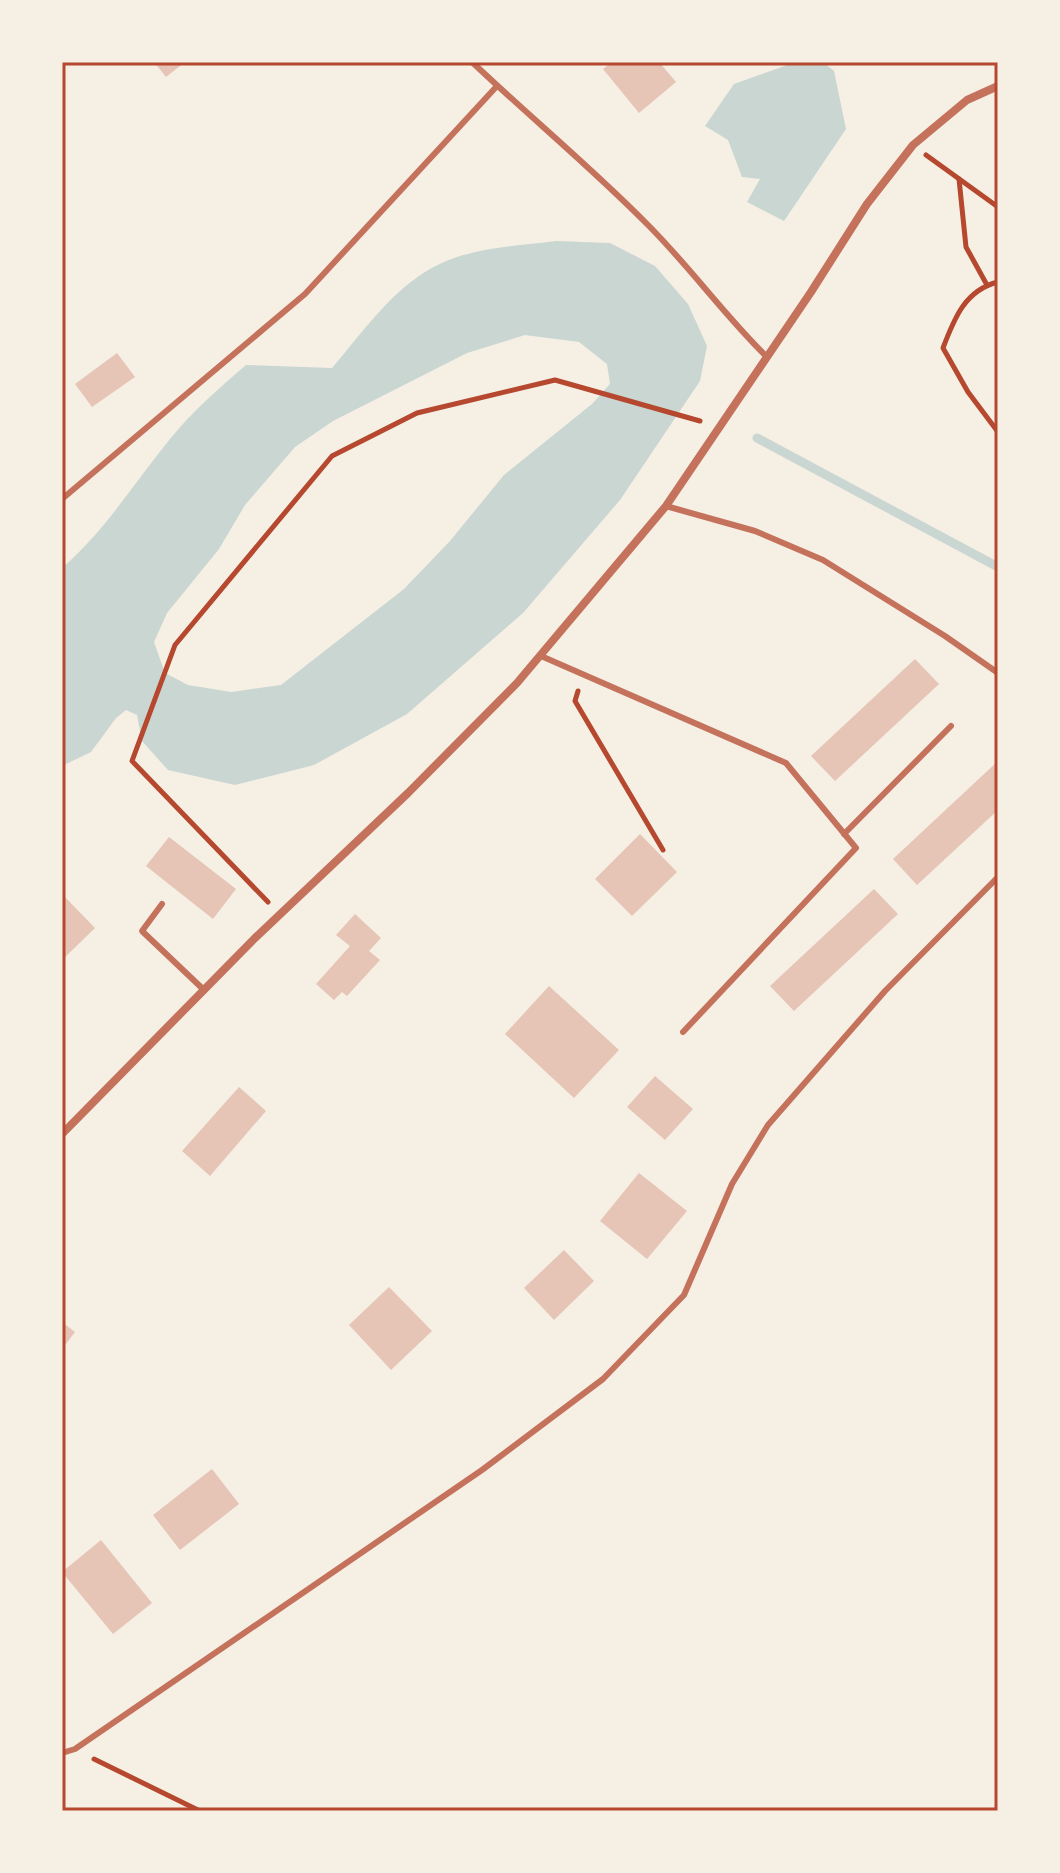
<svg xmlns="http://www.w3.org/2000/svg" width="1060" height="1873" viewBox="0 0 1060 1873" font-family="Raleway,sans-serif">
	<style>
		.water { fill: #c9d6d2; fill-rule: evenodd }
		.lines { fill: none; stroke-linecap: round; stroke-linejoin: round }
		.stream { stroke: #c9d6d2; stroke-width: 9 }
		.building { fill: #e6c5b7 }
		.path { stroke: #b5482f; stroke-width: 5 }
		.service { stroke: #c5725c; stroke-width: 6 }
		.minor { stroke: #c5725c; stroke-width: 8 }
		.neatline { fill: none; stroke: #b5482f; stroke-width: 3 }
	</style>
	<rect width="100%" height="100%" fill="#f6efe4"/>
	<g class="water">
		<path d="M796 62H823L834 71 846 129 784 221 747 202 760 179 742 177 728 140 705 126 734 84Z"/>
		<path d="M556 241 610 243 655 266 688 304 707 346 700 381 620 500 523 613 407 714 314 765 235 785 168 770 142 741 137 715 126 710 116 718 91 752 62 766V568C105 531 134 483 170 439 192 412 219 388 246 365L332 368C364 331 396 283 442 263 476 247 519 246 556 241ZM525 335 579 342 607 364 610 384 592 404 504 475 450 541 404 589 281 685 231 692 188 685 165 673 154 642 167 613 219 549 245 505 295 447 333 421 467 353Z"/>
	</g>
	<g class="lines">
		<path class="stream" d="M757 438 998 567"/>
	</g>
	<g class="building">
		<path d="M154 62H185L166 77Z"/>
		<path d="M612 62H659L676 82 639 113 603 69Z"/>
		<path d="M117 353 135 377 92 407 75 384Z"/>
		<path d="M915 659 939 684 835 781 811 756Z"/>
		<path d="M998 761V810L917 885 893 859Z"/>
		<path d="M640 834 677 872 632 916 595 879Z"/>
		<path d="M169 837 236 889 213 919 146 866Z"/>
		<path d="M874 889 898 914 794 1011 770 986Z"/>
		<path d="M62 894 95 928 62 960Z"/>
		<path d="M355 914 381 938 369 951 380 960 347 996 342 992 334 1000 316 984 350 946 336 935Z"/>
		<path d="M549 986 619 1050 574 1098 505 1034Z"/>
		<path d="M655 1076 693 1109 665 1140 627 1107Z"/>
		<path d="M239 1087 266 1111 210 1176 182 1151Z"/>
		<path d="M639 1173 687 1211 647 1259 600 1221Z"/>
		<path d="M564 1250 594 1281 554 1320 524 1288Z"/>
		<path d="M389 1287 432 1331 391 1370 349 1325Z"/>
		<path d="M62 1322 75 1332 62 1349Z"/>
		<path d="M212 1469 239 1504 180 1550 153 1515Z"/>
		<path d="M101 1540 152 1603 113 1634 62 1572Z"/>
	</g>
	<g class="lines">
		<g class="path">
			<path d="M926 155 998 207"/>
			<path d="M959 179 966 247 987 285"/>
			<path d="M998 282C965 290 954 319 943 348L968 392 998 432"/>
			<path d="M578 691 575 701 663 850"/>
			<path d="M268 902 132 761 175 645 332 456 417 413 555 380 700 421"/>
			<path d="M94 1759 200 1811"/>
		</g>
		<g class="service">
			<path d="M472 62C530 117 592 168 648 225 690 267 725 316 767 357"/>
			<path d="M62 499 305 294 497 86"/>
			<path d="M666 506 755 531 823 560 945 636 998 673"/>
			<path d="M541 656 786 763 856 848 683 1032"/>
			<path d="M844 834 951 726"/>
			<path d="M162 904 142 931 204 990"/>
			<path d="M62 1753 75 1749 482 1470 603 1379 684 1295 732 1184 768 1125 885 991 998 877"/>
		</g>
		<path class="minor" d="M62 1134 255 938 408 793 517 683 666 506 811 292 867 204 913 145 967 100 998 86"/>
	</g>
	<rect width="1060" height="1873" fill="none" stroke="#f6efe4" stroke-width="128"/>
	<rect x="64" y="64" width="932" height="1745" class="neatline"/>
</svg>
